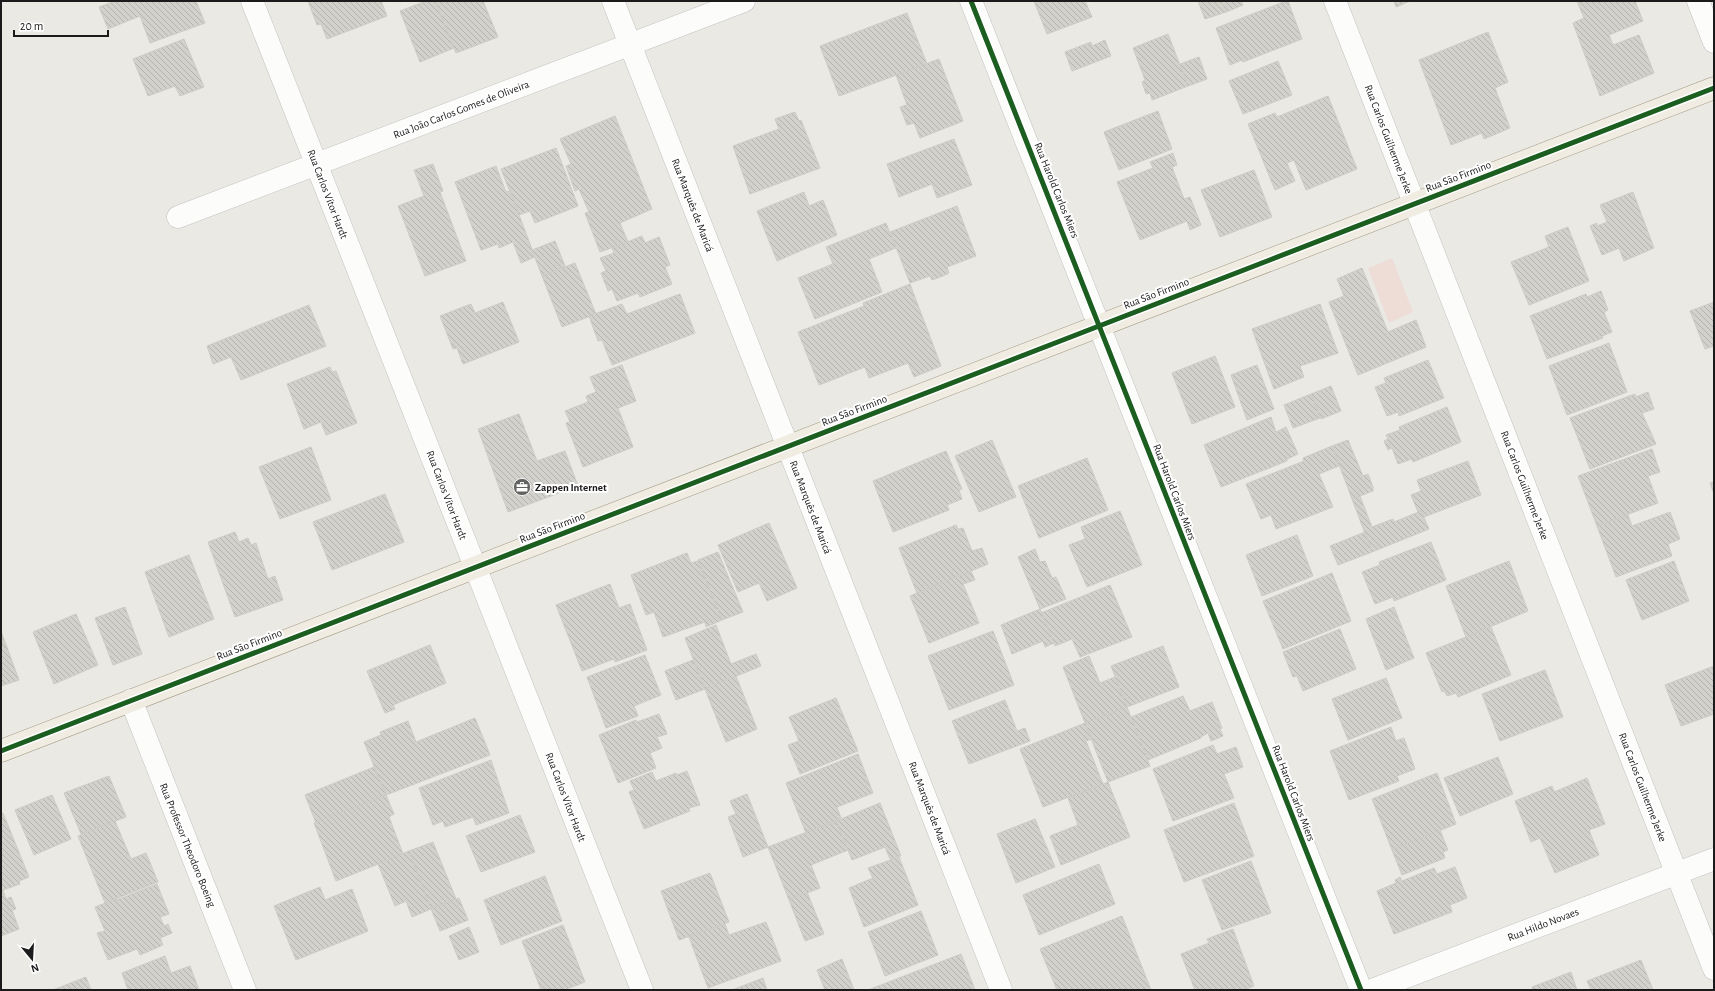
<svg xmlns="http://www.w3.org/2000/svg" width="1715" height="991" viewBox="0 0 1715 991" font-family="'Alegreya Sans',sans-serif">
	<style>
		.commercial { fill: #eedcd7 }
		.building { fill: url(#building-back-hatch); stroke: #cecbc5 }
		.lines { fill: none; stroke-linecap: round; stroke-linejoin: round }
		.minor-casing { stroke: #c2c2c0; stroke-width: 23 }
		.primary-casing { stroke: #a09981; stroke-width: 23 }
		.minor { stroke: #fcfcfb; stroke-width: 22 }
		.primary { stroke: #f0ece2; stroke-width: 22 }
		.cycleway-casing { stroke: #fff; stroke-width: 8 }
		.cycleway { stroke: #1b5e20; stroke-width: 5 }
		.labels { text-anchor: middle; stroke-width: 4; stroke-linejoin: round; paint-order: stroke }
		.street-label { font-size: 11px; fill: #1b1b1b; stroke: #fff }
		.poi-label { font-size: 11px; font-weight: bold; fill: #1b1b1b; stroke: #fff; text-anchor: start }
	</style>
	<defs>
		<pattern id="building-back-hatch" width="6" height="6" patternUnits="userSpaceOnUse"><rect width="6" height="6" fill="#d3d1cc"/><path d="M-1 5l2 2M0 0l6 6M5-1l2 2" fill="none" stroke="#b5b3af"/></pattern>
	</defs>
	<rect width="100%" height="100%" fill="#eae9e4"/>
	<path class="commercial" d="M1392 258 1413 312 1389 323 1368 268Z"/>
	<g class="building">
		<path d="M115 1H196L205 23 150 43 140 16 108 29 99 7Z"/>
		<path d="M308 1H381L387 16 327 39 321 24 317 25Z"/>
		<path d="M426 1H435L454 48 420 62 400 11Z"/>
		<path d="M435 1H483L498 37 456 53Z"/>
		<path d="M1034 1H1085L1092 17 1047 34Z"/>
		<path d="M1198 1H1221L1226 12 1205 19Z"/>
		<path d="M1221 1H1241L1243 5 1226 12Z"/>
		<path d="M1286 1H1288L1302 39 1243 62 1242 60 1230 65 1216 28Z"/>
		<path d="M1394 1H1410L1396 7Z"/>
		<path d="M1577 1H1635L1643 21 1609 35 1613 45 1639 35 1654 73 1600 96 1573 23 1584 18Z"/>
		<path d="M907 13 927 64 839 96 820 46Z"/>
		<path d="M1488 32 1508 82 1495 88 1510 128 1484 139 1482 133 1451 145 1419 60Z"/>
		<path d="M1168 34 1188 86 1152 100 1150 93 1146 94 1142 82 1145 80 1133 48Z"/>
		<path d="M184 39 204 87 180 96 175 86 148 96 133 59Z"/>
		<path d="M1105 40 1111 56 1072 71 1065 52 1091 42 1092 46Z"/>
		<path d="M1199 57 1207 79 1188 86 1180 64Z"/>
		<path d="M939 59 963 121 920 138 914 123 907 125 900 107 907 105 896 75Z"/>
		<path d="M1278 61 1292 95 1243 114 1229 81Z"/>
		<path d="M1328 96 1357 169 1306 190 1294 160 1287 163 1295 181 1275 190 1248 124 1275 113 1277 117Z"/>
		<path d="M1158 111 1172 149 1119 170 1104 132Z"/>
		<path d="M795 112 799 121 801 120 820 168 750 194 733 146 779 129 775 119Z"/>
		<path d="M615 116 652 209 620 223 628 242 600 252 585 213 589 212 579 189 575 191 566 166 571 164 560 139Z"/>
		<path d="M954 139 972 185 937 198 932 184 899 197 887 164Z"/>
		<path d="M556 148 578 206 535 223 530 211 519 215 501 169Z"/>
		<path d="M1173 153 1177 165 1172 167 1184 199 1190 197 1201 225 1190 230 1187 221 1140 240 1117 182 1153 168 1150 162Z"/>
		<path d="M433 164 443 191 440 192 466 261 425 276 398 206 424 196 414 170Z"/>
		<path d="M496 166 506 192 510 191 535 257 521 263 513 242 499 248 498 244 481 250 455 182Z"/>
		<path d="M1254 170 1272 217 1220 237 1201 190Z"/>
		<path d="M804 192 809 206 823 200 837 235 777 261 757 211Z"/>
		<path d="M1633 192 1654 248 1624 261 1619 248 1602 255 1590 226 1597 223V226L1607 222 1600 205Z"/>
		<path d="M957 206 976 256 947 267 949 273 943 276 932 280 930 276 910 283 890 232Z"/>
		<path d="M886 223 896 248 869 259 882 292 815 319 798 278 833 264 826 247Z"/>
		<path d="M1568 227 1589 281 1529 305 1511 262 1549 247 1545 236Z"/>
		<path d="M642 236 645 243 659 237 670 265 665 267 672 284 640 297 638 293 617 301 612 289 608 291 601 273 606 271 600 258 614 253 612 248Z"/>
		<path d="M555 241 565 266 542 276 532 250Z"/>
		<path d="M575 263 596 314 562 327 542 276Z"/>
		<path d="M1362 268 1388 332 1416 320 1426 347 1358 375 1329 302 1344 296 1337 279Z"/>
		<path d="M910 284 941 366 914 377 908 363 869 378 865 367 819 385 798 332 864 306 863 303Z"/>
		<path d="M1601 291 1608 310 1604 312 1612 332 1602 336 1603 338 1547 359 1530 316 1586 294 1587 297Z"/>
		<path d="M680 294 695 333 612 365 602 340 598 341 589 316 622 304 627 314Z"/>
		<path d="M503 302 519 342 463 364 457 348 453 349 440 316 471 304 475 313Z"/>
		<path d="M1714 302V346L1705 349 1690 311Z"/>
		<path d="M1320 304 1338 353 1300 366 1304 377 1274 389 1252 329Z"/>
		<path d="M309 305 326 346 241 380 231 357 213 364 207 346Z"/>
		<path d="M1609 343 1627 392 1567 415 1549 366Z"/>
		<path d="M1215 356 1235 407 1192 424 1172 373Z"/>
		<path d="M1428 360 1444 398 1399 416 1398 412 1387 416 1375 387 1386 383 1384 378Z"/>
		<path d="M622 365 636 401 618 408 633 447 583 467 566 423 570 422 565 411 588 402 586 396 596 392 590 377Z"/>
		<path d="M1257 365 1274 409 1247 420 1231 375Z"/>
		<path d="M330 367 332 372 336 371 357 423 326 435 321 422 304 429 287 384Z"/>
		<path d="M1331 386 1341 411 1321 419 1311 394Z"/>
		<path d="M1648 392 1654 409 1642 413 1656 444 1590 469 1570 418 1635 394 1636 397Z"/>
		<path d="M1311 394 1320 418 1293 428 1284 405Z"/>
		<path d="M1447 407 1461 442 1413 462 1412 459 1398 464 1392 448 1388 450 1384 441 1388 439 1386 435 1400 430 1399 427Z"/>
		<path d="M519 414 537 461 565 451 578 486 508 512 478 429Z"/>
		<path d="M1271 417 1276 432 1286 427 1298 454 1287 459V461L1221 487 1204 445Z"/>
		<path d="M992 440 1016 497 979 512 955 456Z"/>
		<path d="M1348 440 1363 476 1368 474 1373 487V491L1352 499 1332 446Z"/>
		<path d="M1332 446 1339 466 1319 474 1333 507 1276 529 1271 515 1261 519 1246 484 1304 461 1303 458Z"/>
		<path d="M311 447 331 500 280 519 259 467Z"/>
		<path d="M1652 449 1660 472 1648 476 1658 503 1597 526 1578 476Z"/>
		<path d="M946 451 962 489 959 490 962 499 947 505 949 510 893 532 873 481Z"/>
		<path d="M1087 458 1108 510 1039 538 1018 486Z"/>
		<path d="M1468 461 1481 495 1424 517 1421 511 1418 512 1411 495 1421 491 1417 480Z"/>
		<path d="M1714 482V494L1710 483Z"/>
		<path d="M385 494 404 542 332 570 313 522Z"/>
		<path d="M1360 496 1372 527 1393 519 1394 522 1421 511 1429 529 1372 552 1352 499Z"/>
		<path d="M1120 511 1142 565 1087 587 1069 545 1085 539 1081 527Z"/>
		<path d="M1670 512 1680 539 1668 544 1672 556 1616 577 1597 526 1628 515 1632 526Z"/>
		<path d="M769 523 797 588 767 601 759 583 738 592 718 545Z"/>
		<path d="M956 525 958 529 963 528 972 551 982 548 988 564 917 593 899 548Z"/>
		<path d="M235 532 239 542 248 538 251 545 256 543 268 579 275 576 283 600 235 617 208 542Z"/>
		<path d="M1365 532 1372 552 1338 565 1330 546Z"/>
		<path d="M1297 535 1313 576 1262 596 1246 555Z"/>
		<path d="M1431 542 1446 580 1394 601 1393 597 1375 604 1362 572 1380 565 1379 562Z"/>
		<path d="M1035 549 1040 562 1045 561 1052 578 1056 577 1066 599 1040 609 1018 557Z"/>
		<path d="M718 552 743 612 722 620 698 560Z"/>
		<path d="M687 553 691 563 698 561 722 620 706 627 705 622 663 637 654 612 646 615 631 575Z"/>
		<path d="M189 555 214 619 169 637 145 572Z"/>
		<path d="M1509 561 1528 611 1466 637 1446 586Z"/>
		<path d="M1674 561 1689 601 1642 620 1626 580Z"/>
		<path d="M971 571 975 580 963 584 979 623 929 643 910 596Z"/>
		<path d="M1332 573 1351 621 1283 649 1263 601Z"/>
		<path d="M610 584 619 608 630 604 647 650 615 662 614 659 582 671 556 605Z"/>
		<path d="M1110 585 1132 637 1080 657 1072 639 1055 646 1041 613Z"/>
		<path d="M125 607 142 654 113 665 95 618Z"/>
		<path d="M1394 607 1414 658 1386 670 1366 619Z"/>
		<path d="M1040 609 1054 643 1045 647 1043 641 1012 654 1001 625Z"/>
		<path d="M76 614 98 665 54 684 33 632Z"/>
		<path d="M716 625 731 664 756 654 761 666 705 689 685 638Z"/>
		<path d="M1491 627 1511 675 1458 697 1456 693 1447 696 1444 691 1442 692 1426 653Z"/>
		<path d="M1340 629 1356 669 1303 691 1297 676 1293 677 1283 652Z"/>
		<path d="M1 631 19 680 1 686Z"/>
		<path d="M993 631 1014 685 949 710 928 656Z"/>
		<path d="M430 645 446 683 393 705 395 709 385 713 367 671Z"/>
		<path d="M1163 646 1179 687 1127 707 1111 666Z"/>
		<path d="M645 655 661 695 634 706 638 716 606 728 587 677Z"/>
		<path d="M1089 656 1100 683 1115 677 1127 707 1085 723 1063 667Z"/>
		<path d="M693 660 705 689 676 700 665 671Z"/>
		<path d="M1714 666V714L1681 726 1665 685Z"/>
		<path d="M1545 670 1563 717 1500 741 1482 694Z"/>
		<path d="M736 676 757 729 726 742 705 689Z"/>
		<path d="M1386 678 1402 718 1348 740 1332 699Z"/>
		<path d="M1183 696 1190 711 1212 702 1222 728 1220 729 1223 736 1211 741 1208 733 1201 737V738L1148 760 1131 717Z"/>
		<path d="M836 698 858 751 800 774 788 745 799 741 789 717Z"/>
		<path d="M1005 700 1017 731 1025 728 1030 741 969 764 952 721Z"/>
		<path d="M1127 707 1150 766 1108 782 1085 723Z"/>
		<path d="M659 714 667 734 657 737 662 748 650 753 656 768 618 783 599 735 636 720 637 722Z"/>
		<path d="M475 718 490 755 386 795 364 742 381 735 380 732 408 721 416 742Z"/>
		<path d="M1085 723 1092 739 1086 741 1103 784 1043 807 1020 749Z"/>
		<path d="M1391 727 1396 741 1404 738 1415 769 1397 776 1399 781 1349 800 1330 751Z"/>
		<path d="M1213 745 1217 754 1236 747 1243 767 1224 774 1234 798 1173 821 1153 769Z"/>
		<path d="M858 754 873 793 837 807 841 818 806 833 786 783Z"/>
		<path d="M1498 757 1513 794 1460 816 1444 778Z"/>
		<path d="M491 760 509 813 476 825 473 817 445 827 443 821 433 825 419 788Z"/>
		<path d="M374 767 386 795 316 823 305 795Z"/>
		<path d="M687 771 700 805 689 808 690 811 644 829 629 792 634 790 630 781 652 772 656 781 676 773 677 775Z"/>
		<path d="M1437 773 1456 824 1392 850 1372 799Z"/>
		<path d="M109 776 126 817 81 834 64 793Z"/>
		<path d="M1587 778 1605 824 1589 830 1599 855 1555 873 1540 838 1531 842 1515 801 1552 786 1554 792Z"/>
		<path d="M1108 782 1130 837 1061 865 1050 836 1078 825 1068 798Z"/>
		<path d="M747 794 768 847 743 857 728 817 736 814 730 801Z"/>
		<path d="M52 795 71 839 34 855 15 810Z"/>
		<path d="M386 795 394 814 389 817 403 854 336 881 314 823Z"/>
		<path d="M880 803 901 856 890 859 885 847 852 860 836 821Z"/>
		<path d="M1234 803 1254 856 1184 882 1164 830Z"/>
		<path d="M3 813 29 877 19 881 20 884 3 890 6 899 11 897 16 909 12 910 19 929 1 936V814Z"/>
		<path d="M520 815 535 852 481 872 466 836Z"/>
		<path d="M1035 819 1055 867 1016 883 997 834Z"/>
		<path d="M115 821 131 859 146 853 158 882 105 903 78 836Z"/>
		<path d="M836 821 848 850 811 865 820 888 789 900 768 847Z"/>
		<path d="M1440 830 1448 850 1443 852 1445 858 1402 875 1392 850Z"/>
		<path d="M433 842 456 899 431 909 409 851Z"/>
		<path d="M409 851 431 909 412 917 406 901 395 906 378 864Z"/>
		<path d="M899 857 918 905 864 927 849 888 873 878 868 868Z"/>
		<path d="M1251 861 1271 913 1222 930 1202 880Z"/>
		<path d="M1099 864 1115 904 1039 935 1023 895Z"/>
		<path d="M1455 867 1467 898 1450 905 1452 912 1394 934 1377 891 1396 883 1395 880 1400 877 1402 881 1434 868 1437 874Z"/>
		<path d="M710 873 729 922 679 940 661 891Z"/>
		<path d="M545 876 562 921 501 945 484 900Z"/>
		<path d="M157 884 169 914 160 917 164 926 168 924 172 933 160 938 163 945 140 955 137 949 108 960 97 933 105 931 95 907 116 899 117 900Z"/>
		<path d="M320 887 325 900 352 889 368 931 296 960 274 906Z"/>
		<path d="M807 892 824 934 805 941 789 900Z"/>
		<path d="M459 898 468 920 440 931 431 909Z"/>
		<path d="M921 911 938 955 885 976 868 932Z"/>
		<path d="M1122 916 1151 990H1057L1040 949Z"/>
		<path d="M766 922 781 961 708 988 689 937 725 924 729 935Z"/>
		<path d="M563 925 585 982 564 990H541L522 941Z"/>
		<path d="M469 927 479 952 459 960 449 936Z"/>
		<path d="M1233 929 1254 986 1244 990H1195L1181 954 1209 943 1207 939Z"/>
		<path d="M961 954 975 990H868Z"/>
		<path d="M165 956 171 973 190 966 199 990H128L122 973Z"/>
		<path d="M842 959 854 990H825L817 970Z"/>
		<path d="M1641 960 1653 990H1591L1587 981Z"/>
		<path d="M1571 972 1577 990H1533L1532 987Z"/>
		<path d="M86 977 91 990H53Z"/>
		<path d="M763 978 767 990H732Z"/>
	</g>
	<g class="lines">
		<defs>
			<g id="minor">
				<path d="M252 1 642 990"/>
				<path d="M613 1 1001 990"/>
				<path d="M971 1 1361 990"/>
				<path d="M1335 1 1714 969"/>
				<path d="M1698 1 1714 42"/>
				<path d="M178 217 744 1"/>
				<path d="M131 700 245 990"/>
				<path d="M1372 990 1714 859"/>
			</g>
			<path id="primary" d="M1 751 1714 88"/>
		</defs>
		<use href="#minor" class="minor-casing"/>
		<use href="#primary" class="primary-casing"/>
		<use href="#minor" class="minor"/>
		<use href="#primary" class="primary"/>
		<defs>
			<g id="cycleway">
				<path d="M971 1 1361 990"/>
				<path d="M1 751 1714 88"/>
			</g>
		</defs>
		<use href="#cycleway" class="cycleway-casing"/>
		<use href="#cycleway" class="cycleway"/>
	</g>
	<defs>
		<symbol id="office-disc" viewBox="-11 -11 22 22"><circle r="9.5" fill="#636361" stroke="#fff"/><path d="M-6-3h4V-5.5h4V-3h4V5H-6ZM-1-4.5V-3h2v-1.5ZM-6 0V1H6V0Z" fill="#fff"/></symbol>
	</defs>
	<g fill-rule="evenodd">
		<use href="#office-disc" x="512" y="477" width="20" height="20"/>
	</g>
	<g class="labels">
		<g class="street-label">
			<text transform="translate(461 109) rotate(-21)" y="4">Rua João Carlos Gomes de Oliveira</text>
			<text transform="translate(1389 139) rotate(69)" y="4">Rua Carlos Guilherme Jerke</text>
			<text transform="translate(1458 176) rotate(-21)" y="4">Rua São Firmino</text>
			<text transform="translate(1057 190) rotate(68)" y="4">Rua Harold Carlos Miers</text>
			<text transform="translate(328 194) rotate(69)" y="4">Rua Carlos Vítor Hardt</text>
			<text transform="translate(693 205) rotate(69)" y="4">Rua Marquês de Maricá</text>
			<text transform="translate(1156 293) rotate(-21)" y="4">Rua São Firmino</text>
			<text transform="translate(854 410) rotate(-21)" y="4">Rua São Firmino</text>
			<text transform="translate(1525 485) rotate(69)" y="4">Rua Carlos Guilherme Jerke</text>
			<text transform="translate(1175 492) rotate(69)" y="4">Rua Harold Carlos Miers</text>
			<text transform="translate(447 495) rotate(69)" y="4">Rua Carlos Vítor Hardt</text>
			<text transform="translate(811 507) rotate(69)" y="4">Rua Marquês de Maricá</text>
			<text transform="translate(552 527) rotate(-21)" y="4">Rua São Firmino</text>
			<text transform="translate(249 644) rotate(-21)" y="4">Rua São Firmino</text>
			<text transform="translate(1643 787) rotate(69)" y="4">Rua Carlos Guilherme Jerke</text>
			<text transform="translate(1294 793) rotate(69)" y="4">Rua Harold Carlos Miers</text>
			<text transform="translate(566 797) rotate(69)" y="4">Rua Carlos Vítor Hardt</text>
			<text transform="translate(930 808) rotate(69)" y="4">Rua Marquês de Maricá</text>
			<text transform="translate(188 845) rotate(68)" y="4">Rua Professor Theodoro Boeing</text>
			<text transform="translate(1543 924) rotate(-21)" y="4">Rua Hildo Novaes</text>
		</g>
		<g class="poi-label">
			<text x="535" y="491">Zappen Internet</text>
		</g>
	</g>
	<rect width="1715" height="991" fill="none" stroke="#1b1b1b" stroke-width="4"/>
	<g transform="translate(32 959) rotate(162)" stroke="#ffffff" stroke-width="3" paint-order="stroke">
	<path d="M0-3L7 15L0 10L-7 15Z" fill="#1b1b1b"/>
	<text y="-6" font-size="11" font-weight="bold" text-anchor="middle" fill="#1b1b1b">N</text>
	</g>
	<path d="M14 30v6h94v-6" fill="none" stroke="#1b1b1b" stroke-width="2"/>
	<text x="20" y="30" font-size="12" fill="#1b1b1b" stroke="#ffffff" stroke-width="3" paint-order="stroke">20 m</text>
</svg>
